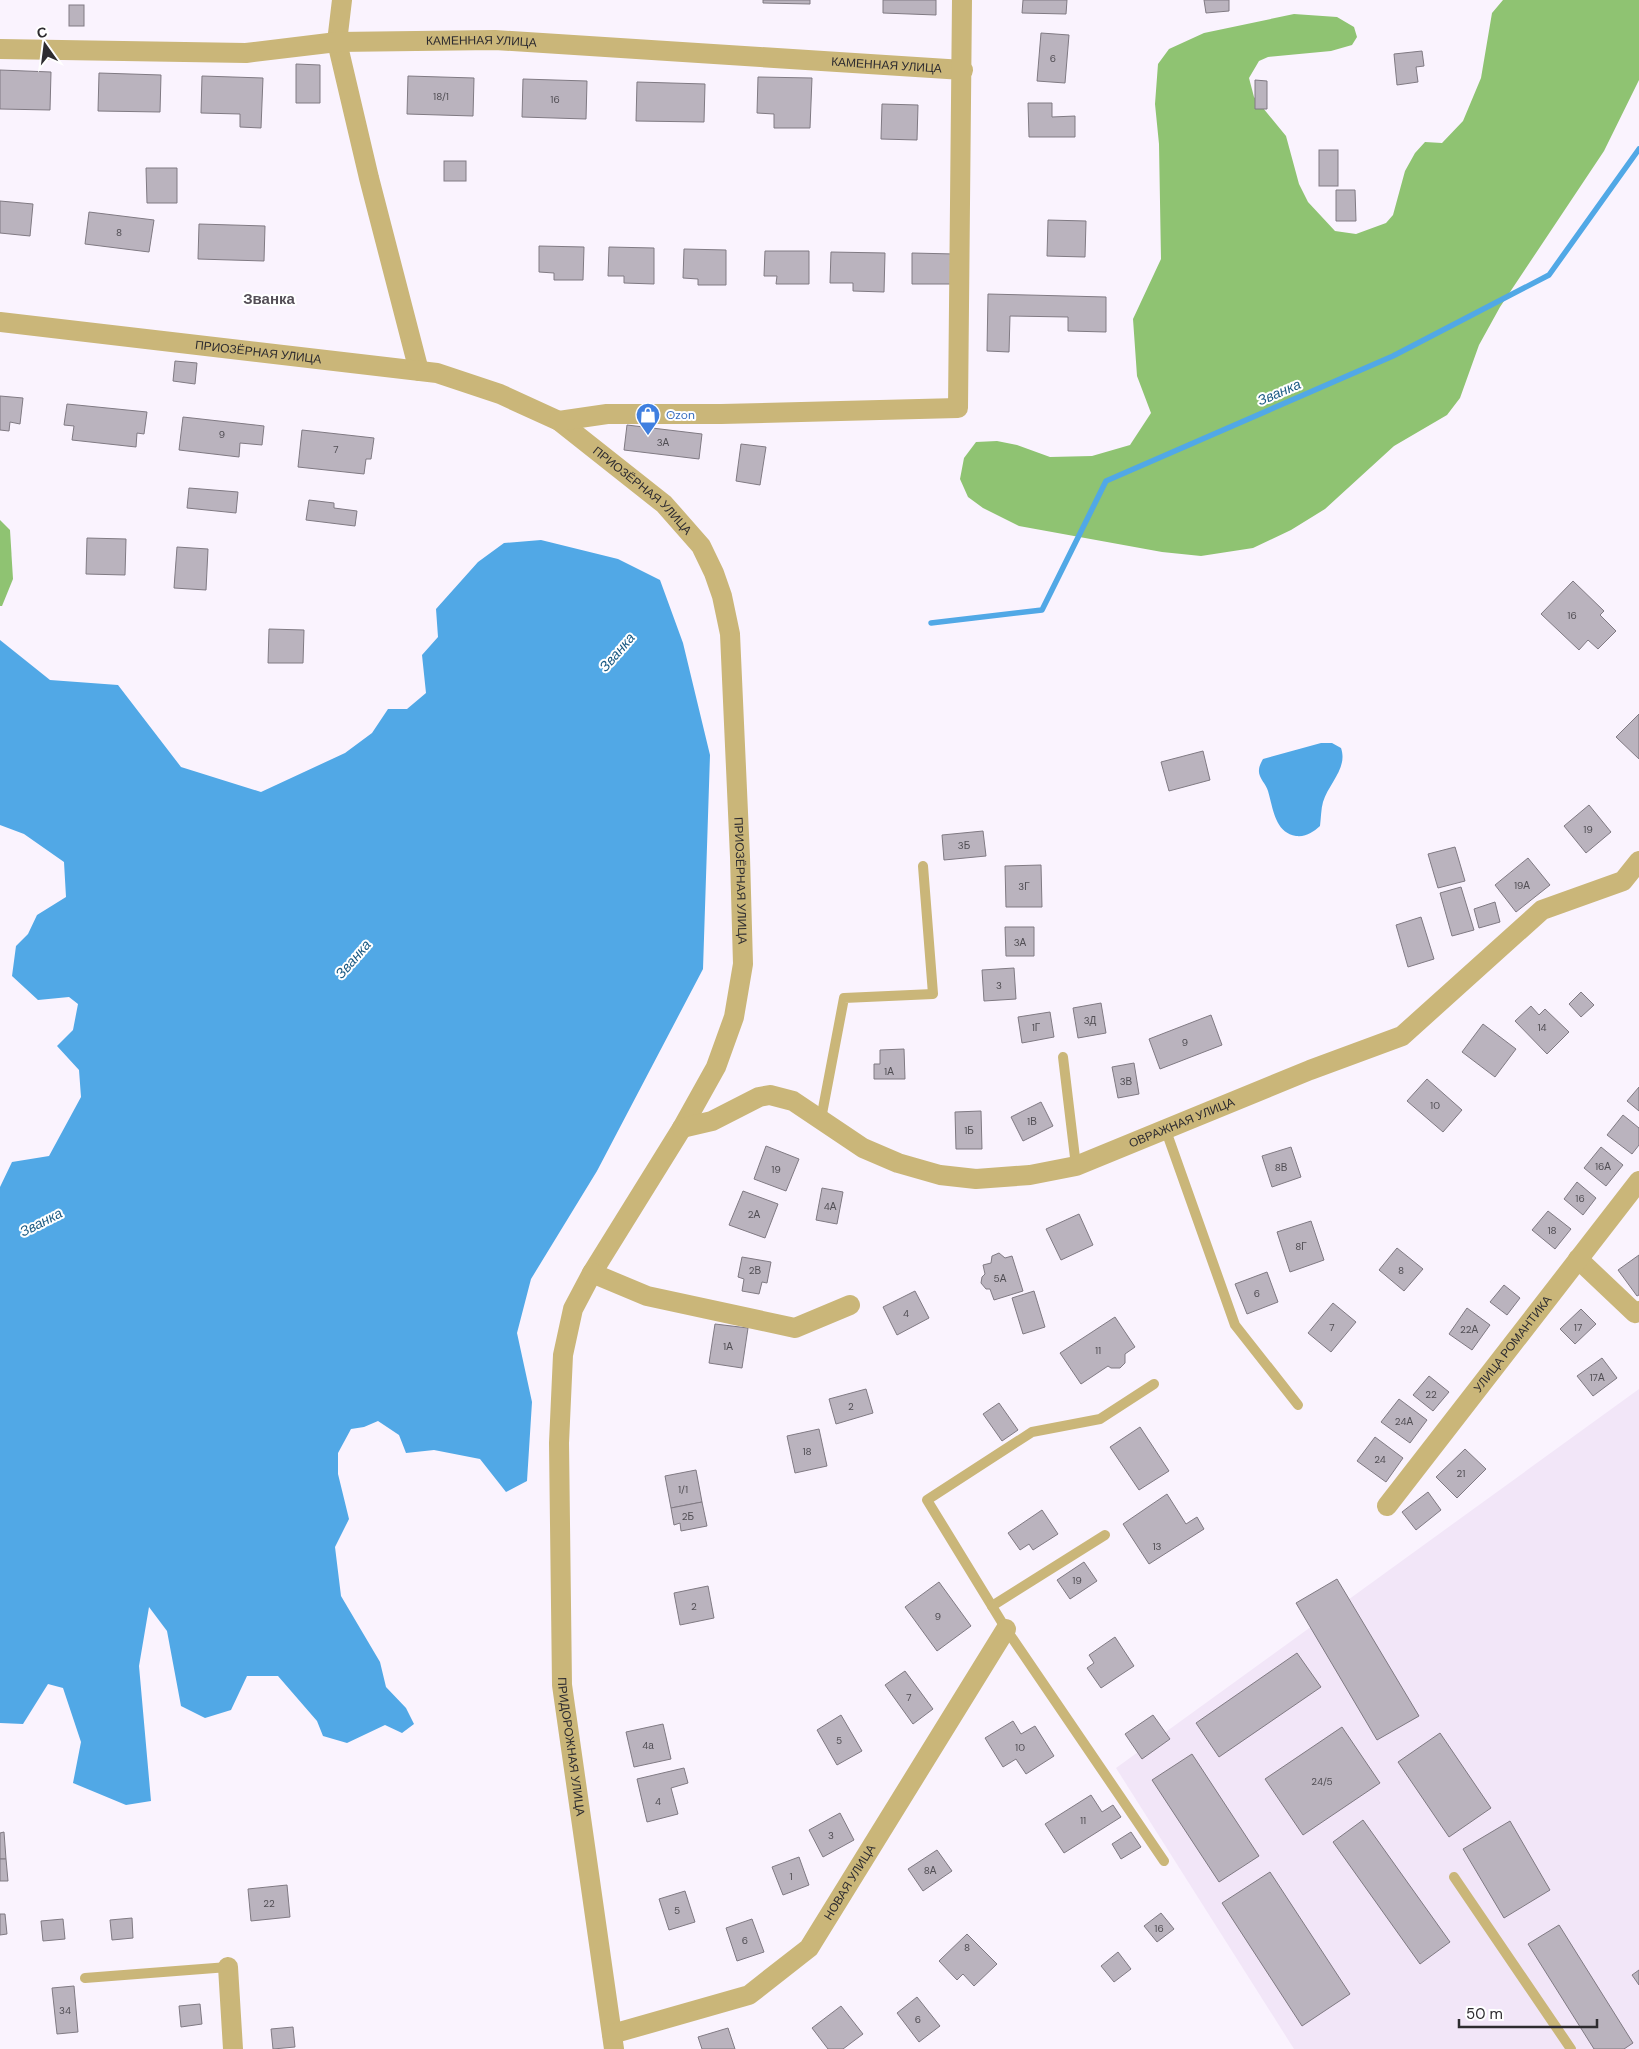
<svg xmlns="http://www.w3.org/2000/svg" width="1639" height="2049" viewBox="0 0 1639 2049" font-family="'DM Sans',sans-serif">
	<style>
		.built { fill: #f2e6f8 }
		.forest { fill: #8fc372 }
		.water { fill: #51a8e6 }
		.lines { fill: none; stroke-linecap: round; stroke-linejoin: round }
		.stream { stroke: #51a8e6; stroke-width: 5.5 }
		.building { fill: #bab3be; stroke: #807a83 }
		.lane { stroke: #cab679; stroke-width: 10 }
		.street { stroke: #cab679; stroke-width: 20 }
		.labels { text-anchor: middle; stroke-width: 4; stroke-linejoin: round; paint-order: stroke }
		.number-label { font-size: 10px; fill: #514e54 }
		.street-label { font-size: 12px; fill: #2e2c30; stroke: #fff }
		.shop-label { font-size: 12px; fill: #366cbe; stroke: #fff; text-anchor: start }
		.water-label { font-size: 14px; font-style: italic; fill: #1c5b84; stroke: #fff }
		.quarter-label { font-size: 15px; font-weight: bold; fill: #544e57; stroke: #fff }
	</style>
	<rect width="100%" height="100%" fill="#faf3fe"/>
	<path class="built" d="M1639 1389V2049H1294L1116 1768Z"/>
	<g class="forest">
		<path d="M1503 0H1639V80L1604 151 1500 307 1479 345 1460 398 1447 415 1394 446 1325 509 1291 530 1253 548 1201 556 1162 552 1019 526 983 508 968 497 960 479 964 458 976 442 997 441 1017 445 1050 457 1092 456 1130 445 1151 413 1137 376 1133 319 1161 259 1159 144 1155 104 1158 64 1169 49 1204 33 1294 14 1337 17 1354 27 1357 37 1352 45 1331 51 1268 57 1259 61 1249 78 1254 97 1286 136 1299 184 1308 202 1335 231 1356 234 1386 223 1393 215 1405 171 1415 153 1425 142 1442 143 1463 121 1481 78 1492 13Z"/>
		<path d="M0 520 10 530 13 579 2 606H0Z"/>
	</g>
	<g class="water">
		<path d="M541 540 618 559 660 580 683 643 710 755 703 969 597 1171 531 1279 517 1333 532 1402 527 1481 506 1492 480 1459 434 1450 406 1453 399 1435 378 1421 364 1427 351 1429 338 1453V1474L349 1519 335 1547 341 1596 380 1662 386 1687 406 1708 414 1724 402 1733 385 1725 347 1743 323 1736 317 1721 278 1676H247L231 1710 205 1718 181 1706 167 1631 149 1607 139 1666 151 1801 126 1805 73 1783 81 1742 63 1688 48 1684 23 1724 0 1723V1187L12 1162 49 1156 81 1097 79 1070 57 1046 73 1030 78 1004 69 997 38 1000 12 976 16 946 28 934 37 915 66 897 64 862 24 834 0 825V640L50 680 118 685 181 767 261 792 345 753 372 733 388 709H407L426 693 422 655 438 637 436 609 478 562 504 543Z"/>
		<path d="M1321 743H1332L1341 748C1348 768 1329 783 1323 802 1321 809 1321 818 1320 826 1313 832 1307 837 1296 836 1275 833 1273 808 1268 791 1266 784 1258 777 1259 770 1259 766 1261 763 1263 759Z"/>
	</g>
	<g class="lines">
		<path class="stream" d="M931 623 1042 610 1106 481 1393 356 1549 275 1639 149"/>
	</g>
	<g class="building">
		<path d="M763 0H810V4L763 3Z"/>
		<path d="M883 0H936V15L883 13Z"/>
		<path d="M1023 0H1067L1066 14 1022 13Z"/>
		<path d="M1204 0H1229V11L1206 13Z"/>
		<rect x="69" y="5" width="15" height="21"/>
		<path d="M1041 33 1069 35 1065 83 1037 81Z"/>
		<path d="M1422 51 1424 66 1416 67 1418 82 1397 85 1394 54Z"/>
		<path d="M296 64 320 65V103H296Z"/>
		<path d="M0 70 51 72 50 110 0 109Z"/>
		<path d="M99 73 161 75 160 112 98 111Z"/>
		<path d="M202 76 263 78 261 128 240 127V114L201 113Z"/>
		<path d="M408 76 474 78 473 116 407 114Z"/>
		<path d="M758 77 812 78 810 128H774V114L757 113Z"/>
		<path d="M523 79 587 81 586 119 522 117Z"/>
		<path d="M1255 80 1267 81V109H1255Z"/>
		<path d="M637 82 705 84 704 122 636 121Z"/>
		<path d="M1028 103H1052V117L1075 116V137H1029Z"/>
		<path d="M882 104 918 105 917 140 881 139Z"/>
		<rect x="1319" y="150" width="19" height="36"/>
		<rect x="444" y="161" width="22" height="20"/>
		<path d="M146 168H177V203H147Z"/>
		<path d="M1336 190H1355L1356 221H1336Z"/>
		<path d="M0 201 33 204 30 236 0 233Z"/>
		<path d="M89 212 154 220 149 252 85 244Z"/>
		<path d="M1048 220 1086 221 1085 257 1047 256Z"/>
		<path d="M199 224 265 226 264 261 198 259Z"/>
		<path d="M539 246 584 247 583 280H554V273L539 272Z"/>
		<path d="M609 247 654 248V284L624 283V276H608Z"/>
		<path d="M684 249 726 250V285H698V279L683 278Z"/>
		<path d="M765 251H809V284H776L777 276H764Z"/>
		<path d="M831 252 885 253 884 292 853 291V283H830Z"/>
		<path d="M912 253 954 254 953 284H912Z"/>
		<path d="M988 294 1106 297V332L1068 331V317L1010 316 1009 352 987 351Z"/>
		<path d="M175 361 197 363 195 384 173 381Z"/>
		<path d="M0 396 23 398 20 424 10 422 9 431 0 430Z"/>
		<path d="M67 404 147 412 144 434 137 433 136 447 72 440 74 426 64 425Z"/>
		<path d="M183 417 264 426 262 445 240 443 239 457 179 450Z"/>
		<path d="M627 425 702 434 699 459 624 450Z"/>
		<path d="M302 430 374 438 371 459H366L364 474 298 467Z"/>
		<path d="M741 444 766 447 760 485 736 481Z"/>
		<path d="M189 488 238 492 236 513 187 508Z"/>
		<path d="M309 500 334 503V508L357 511 355 526 306 520Z"/>
		<path d="M87 538 126 539 125 575 86 574Z"/>
		<path d="M177 547 208 549 206 590 174 588Z"/>
		<path d="M1573 581 1604 611 1600 615 1616 631 1598 649 1588 640 1579 650 1541 614Z"/>
		<path d="M269 629 304 630 303 663H268Z"/>
		<path d="M1639 714V759L1616 737Z"/>
		<path d="M1203 751 1210 780 1169 791 1161 762Z"/>
		<path d="M1589 805 1611 832 1586 853 1564 826Z"/>
		<path d="M983 831 986 856 944 860 942 835Z"/>
		<path d="M1455 847 1465 881 1438 888 1428 854Z"/>
		<path d="M1528 858 1550 885 1516 912 1495 885Z"/>
		<path d="M1041 865 1042 907H1006L1005 866Z"/>
		<path d="M1461 887 1474 930 1452 936 1440 893Z"/>
		<path d="M1495 902 1500 922 1479 928 1474 909Z"/>
		<path d="M1421 917 1434 959 1408 967 1396 925Z"/>
		<path d="M1005 927H1034V956H1006Z"/>
		<path d="M1014 968 1016 999 984 1001 982 970Z"/>
		<path d="M1581 992 1594 1005 1581 1017 1569 1004Z"/>
		<path d="M1101 1003 1106 1033 1078 1038 1073 1008Z"/>
		<path d="M1531 1006 1539 1015 1545 1009 1569 1032 1547 1054 1515 1021Z"/>
		<path d="M1050 1012 1054 1037 1022 1043 1018 1017Z"/>
		<path d="M1211 1015 1222 1045 1160 1069 1149 1039Z"/>
		<path d="M1483 1024 1516 1049 1495 1077 1462 1052Z"/>
		<path d="M904 1049 905 1079H874V1064H880V1050Z"/>
		<path d="M1134 1063 1139 1094 1118 1098 1112 1067Z"/>
		<path d="M1427 1079 1462 1110 1443 1132 1407 1101Z"/>
		<path d="M1639 1087V1111L1627 1101Z"/>
		<path d="M1041 1102 1053 1126 1023 1141 1011 1117Z"/>
		<path d="M981 1111 982 1149H956L955 1112Z"/>
		<path d="M1623 1115 1639 1128V1145L1632 1154 1607 1135Z"/>
		<path d="M766 1146 799 1159 786 1191 754 1179Z"/>
		<path d="M1291 1147 1301 1177 1272 1187 1262 1156Z"/>
		<path d="M1601 1147 1623 1165 1606 1186 1584 1168Z"/>
		<path d="M1577 1182 1596 1198 1583 1215 1564 1199Z"/>
		<path d="M822 1188 843 1192 837 1224 816 1220Z"/>
		<path d="M743 1191 778 1204 765 1238 729 1225Z"/>
		<path d="M1548 1211 1571 1229 1555 1249 1532 1230Z"/>
		<path d="M1079 1214 1093 1245 1061 1260 1046 1229Z"/>
		<path d="M1311 1221 1324 1260 1290 1272 1277 1232Z"/>
		<path d="M1397 1248 1423 1269 1404 1291 1379 1270Z"/>
		<path d="M999 1253 1005 1258 1012 1256 1023 1291 994 1300 990 1289H986L981 1283 982 1277 985 1274 983 1265 991 1263 992 1256Z"/>
		<path d="M1639 1255V1295L1637 1296 1618 1270Z"/>
		<path d="M742 1257 771 1262 767 1283 762 1282 759 1294 742 1291 744 1279 738 1277Z"/>
		<path d="M1267 1272 1278 1302 1247 1314 1235 1284Z"/>
		<path d="M1504 1285 1520 1298 1507 1315 1490 1302Z"/>
		<path d="M915 1291 929 1318 897 1335 883 1307Z"/>
		<path d="M1034 1291 1045 1327 1023 1334 1012 1298Z"/>
		<path d="M1333 1303 1356 1322 1331 1352 1308 1333Z"/>
		<path d="M1467 1308 1490 1325 1472 1350 1449 1334Z"/>
		<path d="M1581 1309 1596 1324 1575 1344 1560 1329Z"/>
		<path d="M1115 1317 1135 1347 1125 1354V1363L1120 1368H1111L1108 1366 1081 1384 1060 1353Z"/>
		<path d="M715 1324 748 1328 742 1368 709 1363Z"/>
		<path d="M1602 1358 1617 1378 1593 1396 1577 1376Z"/>
		<path d="M1429 1376 1449 1392 1433 1411 1413 1395Z"/>
		<path d="M866 1389 873 1413 836 1424 829 1399Z"/>
		<path d="M1399 1399 1427 1420 1410 1443 1381 1422Z"/>
		<path d="M999 1403 1018 1430 1002 1441 983 1414Z"/>
		<path d="M1140 1427 1169 1471 1139 1490 1110 1447Z"/>
		<path d="M819 1429 827 1466 795 1473 787 1436Z"/>
		<path d="M1375 1437 1403 1458 1386 1482 1357 1461Z"/>
		<path d="M1465 1449 1486 1469 1457 1498 1436 1477Z"/>
		<path d="M696 1470 702 1502 671 1508 665 1476Z"/>
		<path d="M1428 1492 1441 1510 1416 1530 1402 1512Z"/>
		<path d="M1167 1494 1186 1524 1197 1517 1204 1529 1149 1564 1123 1524Z"/>
		<path d="M702 1502 707 1526 681 1531 680 1523 674 1525 671 1508Z"/>
		<path d="M1042 1510 1058 1534 1033 1550 1029 1544 1020 1550 1008 1533Z"/>
		<path d="M1084 1562 1097 1581 1070 1599 1057 1580Z"/>
		<path d="M1337 1579 1419 1716 1377 1740 1296 1603Z"/>
		<path d="M939 1582 971 1626 937 1651 905 1607Z"/>
		<path d="M708 1586 714 1618 680 1625 674 1593Z"/>
		<path d="M1115 1637 1134 1666 1101 1688 1087 1668 1094 1663 1089 1655Z"/>
		<path d="M1297 1653 1321 1687 1219 1757 1196 1723Z"/>
		<path d="M905 1671 933 1709 913 1724 885 1685Z"/>
		<path d="M841 1715 862 1751 837 1765 817 1730Z"/>
		<path d="M1153 1715 1170 1739 1142 1759 1125 1734Z"/>
		<path d="M1013 1721 1021 1734 1035 1726 1054 1756 1026 1774 1016 1759 1003 1767 985 1738Z"/>
		<path d="M663 1724 671 1759 634 1767 626 1732Z"/>
		<path d="M1342 1727 1380 1783 1303 1835 1265 1779Z"/>
		<path d="M1440 1733 1491 1808 1449 1837 1398 1762Z"/>
		<path d="M1192 1754 1259 1856 1219 1882 1152 1780Z"/>
		<path d="M684 1768 688 1783 671 1788 678 1814 647 1822 637 1779Z"/>
		<path d="M1091 1795 1102 1812 1113 1805 1121 1817 1064 1853 1045 1824Z"/>
		<path d="M840 1813 854 1840 823 1857 809 1830Z"/>
		<path d="M1363 1820 1450 1942 1420 1964 1333 1842Z"/>
		<path d="M1510 1821 1550 1890 1504 1918 1463 1849Z"/>
		<path d="M4 1832 6 1859H0V1833Z"/>
		<path d="M1131 1832 1141 1847 1121 1859 1112 1844Z"/>
		<path d="M937 1850 952 1871 923 1891 908 1869Z"/>
		<path d="M799 1857 809 1885 783 1895 772 1867Z"/>
		<path d="M0 1859H6L8 1881H0Z"/>
		<path d="M1270 1872 1350 1994 1302 2026 1222 1903Z"/>
		<path d="M287 1885 290 1917 251 1921 248 1889Z"/>
		<path d="M685 1891 695 1922 669 1930 659 1899Z"/>
		<path d="M1161 1913 1174 1929 1157 1942 1144 1926Z"/>
		<path d="M0 1914H5L7 1934 0 1935Z"/>
		<path d="M132 1918 133 1938 112 1940 110 1920Z"/>
		<path d="M63 1919 65 1939 43 1941 41 1921Z"/>
		<path d="M752 1919 764 1952 737 1961 726 1928Z"/>
		<path d="M1559 1925 1633 2043 1624 2049H1594L1528 1944Z"/>
		<path d="M967 1934 997 1964 974 1986 963 1974 957 1980 939 1961Z"/>
		<path d="M1118 1952 1131 1969 1114 1982 1101 1966Z"/>
		<path d="M1639 1970V1985L1632 1975Z"/>
		<path d="M74 1986 78 2032 57 2034 52 1988Z"/>
		<path d="M917 1997 940 2026 919 2042 897 2013Z"/>
		<path d="M200 2004 202 2024 181 2027 179 2006Z"/>
		<path d="M841 2006 863 2034 843 2049H828L812 2028Z"/>
		<path d="M293 2027 295 2047 273 2049 271 2029Z"/>
		<path d="M728 2028 735 2049H702L698 2037Z"/>
	</g>
	<g class="lines">
		<g class="lane">
			<path d="M1063 1057 1076 1166"/>
			<path d="M821 1119 844 998 933 994 923 866"/>
			<path d="M1165 1128 1235 1325 1298 1405"/>
			<path d="M1154 1384 1100 1419 1032 1432 927 1500 1006 1629 1164 1861"/>
			<path d="M992 1606 1105 1535"/>
			<path d="M1454 1877 1571 2049"/>
			<path d="M85 1978 228 1967"/>
		</g>
		<g class="street">
			<path d="M342 0 337 42 369 178 419 371"/>
			<path id="s1" d="M0 49 246 53 337 42 495 40 963 70"/>
			<path id="s2" d="M0 322 437 373 500 394 559 421 664 504 701 546 714 573 722 596 730 634 740 857 743 964 734 1017 716 1067 682 1128 592 1273 573 1309 563 1355 559 1443 562 1685 614 2049"/>
			<path d="M559 421 607 414H721L958 408 962 0"/>
			<path id="s3" d="M682 1128 712 1121 759 1097 770 1095 793 1101 863 1148 898 1163 940 1175 976 1179 1030 1175 1076 1166 1310 1070 1402 1036 1542 910 1623 881 1639 861"/>
			<path d="M1578 1259 1635 1313 1639 1311"/>
			<path d="M592 1273 647 1296 795 1328 850 1305"/>
			<path id="s4" d="M1387 1506 1639 1181"/>
			<path d="M228 1967 233 2049"/>
			<path id="s5" d="M612 2034 749 1995 809 1948 1006 1629"/>
		</g>
	</g>
	<defs>
		<symbol id="shop-pin" viewBox="-11 -11 22 30"><path d="M0 17L-7.5 6A9.5 9.5 0 1 1 7.5 6Z" fill="#3f7fe0" stroke="#fff"/><path d="M-5-2.5h2.3a2.7 3.5 0 0 1 5.4 0H5L5.5 6h-11ZM-1.5-2.5h3a1.5 2.3 0 0 0-3 0Z" fill="#fff"/></symbol>
	</defs>
	<g fill-rule="evenodd">
		<use href="#shop-pin" x="634" y="401" width="28" height="38"/>
	</g>
	<g class="labels">
		<g class="number-label">
			<text x="1053" y="62">6</text>
			<text x="441" y="100">18/1</text>
			<text x="555" y="103">16</text>
			<text x="119" y="236">8</text>
			<text x="222" y="438">9</text>
			<text x="663" y="446">3А</text>
			<text x="336" y="453">7</text>
			<text x="1572" y="619">16</text>
			<text x="1588" y="833">19</text>
			<text x="964" y="849">3Б</text>
			<text x="1522" y="889">19А</text>
			<text x="1024" y="890">3Г</text>
			<text x="1020" y="946">3А</text>
			<text x="999" y="989">3</text>
			<text x="1090" y="1024">3Д</text>
			<text x="1036" y="1031">1Г</text>
			<text x="1542" y="1031">14</text>
			<text x="1185" y="1046">9</text>
			<text x="889" y="1075">1А</text>
			<text x="1126" y="1085">3В</text>
			<text x="1435" y="1109">10</text>
			<text x="1032" y="1125">1В</text>
			<text x="969" y="1134">1Б</text>
			<text x="1603" y="1170">16А</text>
			<text x="1281" y="1171">8В</text>
			<text x="776" y="1173">19</text>
			<text x="1580" y="1202">16</text>
			<text x="830" y="1210">4А</text>
			<text x="754" y="1218">2А</text>
			<text x="1552" y="1234">18</text>
			<text x="1301" y="1250">8Г</text>
			<text x="755" y="1274">2В</text>
			<text x="1401" y="1274">8</text>
			<text x="1000" y="1282">5А</text>
			<text x="1257" y="1297">6</text>
			<text x="906" y="1317">4</text>
			<text x="1332" y="1331">7</text>
			<text x="1578" y="1331">17</text>
			<text x="1469" y="1333">22А</text>
			<text x="728" y="1350">1А</text>
			<text x="1098" y="1354">11</text>
			<text x="1597" y="1381">17А</text>
			<text x="1431" y="1398">22</text>
			<text x="851" y="1410">2</text>
			<text x="1404" y="1425">24А</text>
			<text x="807" y="1455">18</text>
			<text x="1380" y="1463">24</text>
			<text x="1461" y="1477">21</text>
			<text x="683" y="1493">1/1</text>
			<text x="688" y="1520">2Б</text>
			<text x="1157" y="1550">13</text>
			<text x="1077" y="1584">19</text>
			<text x="694" y="1610">2</text>
			<text x="938" y="1620">9</text>
			<text x="909" y="1701">7</text>
			<text x="839" y="1744">5</text>
			<text x="648" y="1749">4а</text>
			<text x="1020" y="1751">10</text>
			<text x="1322" y="1785">24/5</text>
			<text x="658" y="1805">4</text>
			<text x="1083" y="1824">11</text>
			<text x="831" y="1839">3</text>
			<text x="930" y="1874">8А</text>
			<text x="791" y="1880">1</text>
			<text x="269" y="1907">22</text>
			<text x="677" y="1914">5</text>
			<text x="1159" y="1932">16</text>
			<text x="745" y="1944">6</text>
			<text x="967" y="1951">8</text>
			<text x="65" y="2014">34</text>
			<text x="918" y="2023">6</text>
		</g>
		<g class="street-label">
			<text dy="4" stroke="none"><textPath href="#s1" startOffset="482">КАМЕННАЯ УЛИЦА</textPath></text>
			<text dy="4" stroke="none"><textPath href="#s1" startOffset="888">КАМЕННАЯ УЛИЦА</textPath></text>
			<text dy="4" stroke="none"><textPath href="#s2" startOffset="260">ПРИОЗЁРНАЯ УЛИЦА</textPath></text>
			<text dy="4" stroke="none"><textPath href="#s2" startOffset="680">ПРИОЗЁРНАЯ УЛИЦА</textPath></text>
			<text dy="4" stroke="none"><textPath href="#s2" startOffset="1101">ПРИОЗЁРНАЯ УЛИЦА</textPath></text>
			<text dy="4" stroke="none"><textPath href="#s3" startOffset="536">ОВРАЖНАЯ УЛИЦА</textPath></text>
			<text dy="4" stroke="none"><textPath href="#s4" startOffset="205">УЛИЦА РОМАНТИКА</textPath></text>
			<text dy="4" stroke="none"><textPath href="#s2" startOffset="2012">ПРИДОРОЖНАЯ УЛИЦА</textPath></text>
			<text dy="4" stroke="none"><textPath href="#s5" startOffset="296">НОВАЯ УЛИЦА</textPath></text>
		</g>
		<g class="shop-label">
			<text x="666" y="419">Ozon</text>
		</g>
		<g class="water-label">
			<text transform="translate(1279 392) rotate(-23)" y="5">Званка</text>
			<text transform="translate(617 652) rotate(-49)" y="5">Званка</text>
			<text transform="translate(353 959) rotate(-49)" y="5">Званка</text>
			<text transform="translate(41 1222) rotate(-27)" y="5">Званка</text>
		</g>
		<g class="quarter-label">
			<text x="269" y="304">Званка</text>
		</g>
	</g>
	<g transform="translate(45 45) rotate(346)" stroke="#ffffff" stroke-width="4" paint-order="stroke">
	<path d="M0-4L9 19L0 12L-9 19Z" fill="#2e2c30"/>
	<text y="-8" font-size="14" font-weight="bold" text-anchor="middle" fill="#2e2c30">С</text>
	</g>
	<path d="M1459 2019v8h138v-8" fill="none" stroke="#2e2c30" stroke-width="2.5"/>
	<text x="1466" y="2019" font-size="15" fill="#2e2c30" stroke="#ffffff" stroke-width="4" paint-order="stroke">50 m</text>
</svg>
